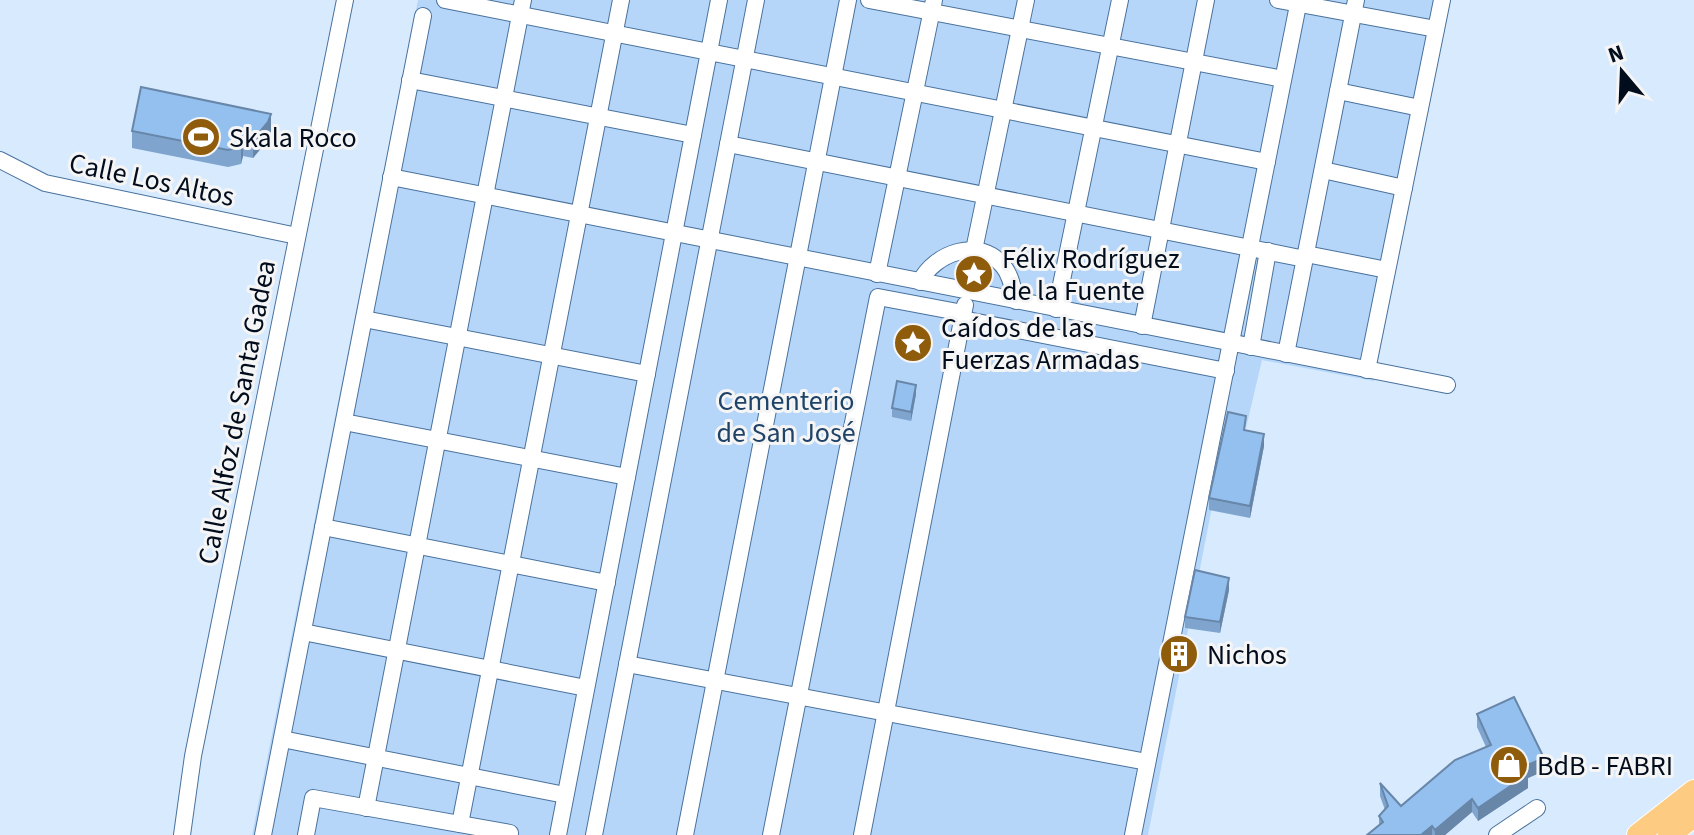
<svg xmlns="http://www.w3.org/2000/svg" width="1694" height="835" viewBox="0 0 1694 835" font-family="'Source Sans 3',sans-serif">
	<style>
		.green { fill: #b6d6f9 }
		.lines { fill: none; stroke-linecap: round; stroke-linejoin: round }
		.minor-casing { stroke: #49729d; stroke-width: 18 }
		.major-casing { stroke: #fff; stroke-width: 24 }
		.minor { stroke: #fff; stroke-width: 16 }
		.major { stroke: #fdcb81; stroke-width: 22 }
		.wall { fill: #7fa5ce }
		.shaded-wall { fill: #6886a8 }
		.building { fill: #94c0f0; stroke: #6886a8; stroke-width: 2 }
		.labels { text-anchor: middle; stroke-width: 6; stroke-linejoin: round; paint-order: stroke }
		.poi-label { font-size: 28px; fill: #010c1c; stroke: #f5f5f5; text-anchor: start }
		.street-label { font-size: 28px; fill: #010c1c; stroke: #f5f5f5 }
		.park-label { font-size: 28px; fill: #1f4368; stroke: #f5f5f5 }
	</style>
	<rect width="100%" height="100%" fill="#d8eafe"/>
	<path class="green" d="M418 0H1449L1374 381 1262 360 1246 428 1228 425 1148 835H252Z"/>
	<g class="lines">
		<defs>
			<g id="minor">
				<path d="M445 0 1267 162"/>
				<path d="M869 0 1283 79"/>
				<path d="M1278 0 1436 29"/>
				<path d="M410 80 693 135"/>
				<path d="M1338 91 1420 108"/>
				<path d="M728 144 1305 259"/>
				<path d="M0 160 45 183 297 236"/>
				<path d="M1323 170 1404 188"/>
				<path d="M391 177 1447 385"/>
				<path d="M974 250 1026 0"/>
				<path d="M1306 254 1387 270"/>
				<path d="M877 274 934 0"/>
				<path d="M920 282C934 253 980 236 1003 266 1011 275 1013 289 1016 301"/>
				<path d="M1056 309 1120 0"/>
				<path d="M364 319 647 374"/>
				<path d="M962 319 1226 371"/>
				<path d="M1142 326 1206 0"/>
				<path d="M1251 347 1268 251"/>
				<path d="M1286 354 1356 0"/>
				<path d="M1367 370 1442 0"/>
				<path d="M344 422 627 477"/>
				<path d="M323 527 607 583"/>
				<path d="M303 632 586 688"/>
				<path d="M627 664 1147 762"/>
				<path d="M282 739 565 795"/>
				<path d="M366 808 523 0"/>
				<path d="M460 824 621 0"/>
				<path d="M182 835 193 756 345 0"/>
				<path d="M263 835 423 16"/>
				<path d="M306 835 313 798 510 833 509 835"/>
				<path d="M558 835 719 0"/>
				<path d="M594 835 756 0"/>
				<path d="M685 835 848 0"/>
				<path d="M771 835 878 297 963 313"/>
				<path d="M862 835 965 305"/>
				<path d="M1133 835 1299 0"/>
				<path d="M1497 835 1537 808"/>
			</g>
			<g id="major">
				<path d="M1638 835 1694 791"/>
				<path d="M1669 835 1694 816"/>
			</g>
		</defs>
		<use href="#minor" class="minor-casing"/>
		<use href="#major" class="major-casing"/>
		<use href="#minor" class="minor"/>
		<use href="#major" class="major"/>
	</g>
	<g class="wall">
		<path d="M132 131H271L268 140 253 158 243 156 241 164 228 167 132 148Z"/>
		<path d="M916 394 911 421 892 417V408Z"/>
		<path d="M1246 430 1264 446 1250 518 1209 510V498Z"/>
		<path d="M1229 590 1220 633 1185 628V617Z"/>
		<path d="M1477 714 1544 771 1528 778V788L1478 821 1472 812 1445 835H1367L1379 825V816L1385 810 1380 796V783L1401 806 1486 747 1477 727Z"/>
	</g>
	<g class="shaded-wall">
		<path d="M271 114V131L268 140 253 158V140Z"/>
		<path d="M243 139V156L241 164V147Z"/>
		<path d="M916 385V394L911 421V412Z"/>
		<path d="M1264 434V446L1250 518V506Z"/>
		<path d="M1229 578V590L1220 633V622Z"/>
		<path d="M1544 758V771L1528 778V788L1478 821V808L1525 766Z"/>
		<path d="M1472 799V812L1445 835H1435V830Z"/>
		<path d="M1432 826V835H1421Z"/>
	</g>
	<g class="building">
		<path d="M141 87 271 114 268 122 253 140 243 139 241 147 228 150 132 131Z"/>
		<path d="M897 381 916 385 911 412 892 408Z"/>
		<path d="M1228 412 1246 416 1244 430 1264 434 1250 506 1209 498Z"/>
		<path d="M1195 570 1229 578 1220 622 1185 617Z"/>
		<path d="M1514 697 1544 758 1525 766 1528 774 1478 808 1472 799 1435 830 1432 826 1421 835H1367L1383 822 1379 816 1388 806 1380 783 1401 806 1455 760 1491 745 1477 714Z"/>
	</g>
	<defs>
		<symbol id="stadium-disc" viewBox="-11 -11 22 22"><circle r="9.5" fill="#8f5c0c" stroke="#f5f5f5"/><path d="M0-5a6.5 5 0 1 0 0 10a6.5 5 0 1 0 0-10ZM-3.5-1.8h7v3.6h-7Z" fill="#fff"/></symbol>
		<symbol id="sight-disc" viewBox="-11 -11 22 22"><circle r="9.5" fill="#8f5c0c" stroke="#f5f5f5"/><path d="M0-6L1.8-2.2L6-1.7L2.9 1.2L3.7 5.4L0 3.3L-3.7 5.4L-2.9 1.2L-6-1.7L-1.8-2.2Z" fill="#fff"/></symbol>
		<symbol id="building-disc" viewBox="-11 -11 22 22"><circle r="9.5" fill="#8f5c0c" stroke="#f5f5f5"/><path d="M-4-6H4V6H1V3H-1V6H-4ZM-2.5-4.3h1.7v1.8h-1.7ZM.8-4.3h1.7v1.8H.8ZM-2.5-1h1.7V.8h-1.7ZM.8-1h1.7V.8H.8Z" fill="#fff"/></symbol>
		<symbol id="shop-disc" viewBox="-11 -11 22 22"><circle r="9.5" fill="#8f5c0c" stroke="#f5f5f5"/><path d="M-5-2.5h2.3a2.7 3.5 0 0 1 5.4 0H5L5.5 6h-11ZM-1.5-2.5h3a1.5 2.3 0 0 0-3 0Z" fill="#fff"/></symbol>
	</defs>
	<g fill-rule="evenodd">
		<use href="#stadium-disc" x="179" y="115" width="44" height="44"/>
		<use href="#sight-disc" x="952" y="252" width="44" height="44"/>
		<use href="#sight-disc" x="891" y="321" width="44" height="44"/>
		<use href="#building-disc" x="1157" y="632" width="44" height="44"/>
		<use href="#shop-disc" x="1487" y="743" width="44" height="44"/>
	</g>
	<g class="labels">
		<g class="poi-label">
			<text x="229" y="147">Skala Roco</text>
			<text x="1002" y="268">Félix Rodríguez<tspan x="1002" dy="32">de la Fuente</tspan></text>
			<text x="941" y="337">Caídos de las<tspan x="941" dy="32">Fuerzas Armadas</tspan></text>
			<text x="1207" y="664">Nichos</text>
			<text x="1537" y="775">BdB - FABRI</text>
		</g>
		<g class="street-label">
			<text transform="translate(152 179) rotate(12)" y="10">Calle Los Altos</text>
			<text transform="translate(236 412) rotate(-79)" y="10">Calle Alfoz de Santa Gadea</text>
		</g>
		<g class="park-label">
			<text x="786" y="410">Cementerio<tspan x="786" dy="32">de San José</tspan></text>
		</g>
	</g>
	<g transform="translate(1622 72) rotate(341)" stroke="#f5f5f5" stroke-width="6" paint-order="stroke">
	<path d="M0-6L14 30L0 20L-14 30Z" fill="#010c1c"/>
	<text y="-12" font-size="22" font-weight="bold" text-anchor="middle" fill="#010c1c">N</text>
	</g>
</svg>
